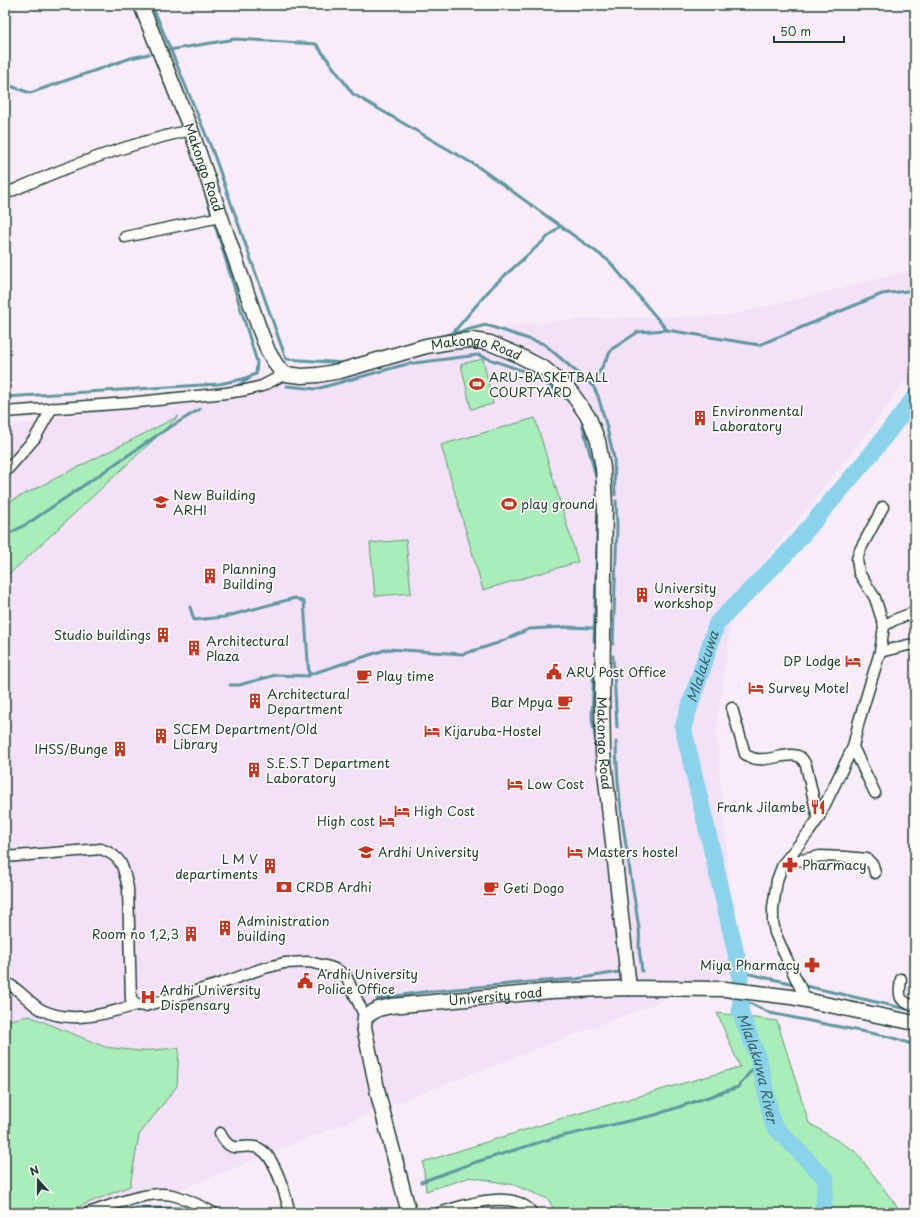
<svg xmlns="http://www.w3.org/2000/svg" width="920" height="1218" viewBox="0 0 920 1218" font-family="'Playpen Sans',sans-serif">
	<style>
		.built { fill: #f2e1f7 }
		.green { fill: #a9eeb9; stroke: #649676 }
		.lines { fill: none; stroke-linecap: round; stroke-linejoin: round }
		.stream { stroke: #5f97a2; stroke-width: 3 }
		.river { stroke: #8ad3eb; stroke-width: 17 }
		.street-casing { stroke: #1f3d34; stroke-width: 13 }
		.secondary-casing { stroke: #1f3d34; stroke-width: 17 }
		.street { stroke: #fdfcf7; stroke-width: 10 }
		.secondary { stroke: #fdfcf7; stroke-width: 14 }
		.labels { text-anchor: middle; stroke-width: 3.5; stroke-linejoin: round; paint-order: stroke }
		.street-label { font-size: 13px; fill: #1f3d34; stroke: #fdfcf7 }
		.poi-label { font-size: 13px; fill: #1f3d34; stroke: #fdfcf7; text-anchor: start }
		.water-label { font-size: 14px; font-style: italic; fill: #3a6262; stroke: #fdfcf7 }
	</style>
	<rect width="100%" height="100%" fill="#f7ecf7"/>
	<filter id="ink" filterUnits="userSpaceOnUse"><feTurbulence type="fractalNoise" baseFrequency=".025" numOctaves="2"/><feDisplacementMap in="SourceGraphic" scale="8" xChannelSelector="R" yChannelSelector="G"/><feConvolveMatrix kernelMatrix="1 2 1 2 8 2 1 2 1" color-interpolation-filters="sRGB"/></filter>
	<g filter="url(#ink)">
		<path class="built" d="M915 270V366L867 433 734 599 716 732 737 972 380 1109 122 1213H5V428L221 386 499 327 583 319 727 316Z"/>
		<g class="green">
			<path d="M483 359 493 404 471 409 461 364Z"/>
			<path d="M179 416 162 432 5 578V504Z"/>
			<path d="M535 418 578 562 483 590 441 445Z"/>
			<path d="M406 540 411 593 375 596 370 543Z"/>
			<path d="M717 1013 777 1021 809 1123 856 1152 902 1213H622L621 1205 600 1213H556L548 1199 514 1185 471 1177 426 1191 423 1162 563 1118 740 1067Z"/>
			<path d="M29 1016 105 1047 139 1051 179 1048 177 1086 139 1135 130 1186 63 1213H5V1021Z"/>
		</g>
		<g class="lines">
			<g class="stream">
				<path d="M152 5 213 152 286 359 345 363"/>
				<path d="M169 50 235 39 316 44 353 94 477 166 609 261 667 330 759 345 882 294 915 290"/>
				<path d="M5 84 30 93 131 58 149 54"/>
				<path d="M205 192 257 362 256 374"/>
				<path d="M452 334 492 287 560 226"/>
				<path d="M435 338 486 325 544 344 593 386 598 396 606 424 614 458 615 495"/>
				<path d="M592 385 612 349 638 332 667 330"/>
				<path d="M287 386 316 389 407 364 478 355 534 375 563 396 571 403"/>
				<path d="M234 388 250 378"/>
				<path d="M5 397 219 384 243 379 256 374"/>
				<path d="M580 415 597 481"/>
				<path d="M5 536 30 522 162 432 200 409"/>
				<path d="M190 607 194 620 224 617 295 598 304 602 309 676 276 675 239 685H230"/>
				<path d="M594 641 598 503"/>
				<path d="M613 644 617 527 616 501"/>
				<path d="M613 656 617 727"/>
				<path d="M594 664 592 718 596 743"/>
				<path d="M311 674 388 649 463 654 498 643 529 629 566 627 595 628"/>
				<path d="M616 742C617 804 630 867 639 929 640 935 639 941 639 947 640 955 641 963 642 971"/>
				<path d="M611 883 614 915"/>
				<path d="M615 923 617 949"/>
				<path d="M740 972 795 984"/>
				<path d="M806 986 911 1010"/>
				<path d="M377 999 423 992 531 982 576 979 619 972"/>
				<path d="M741 999 770 1013 890 1037 915 1045"/>
				<path d="M421 1182 473 1163 550 1139 655 1115 738 1087 759 1061"/>
				<path d="M121 1213 138 1208H176L199 1210"/>
			</g>
			<g class="river">
				<path id="s1" d="M740 979 739 966 683 727 717 623 787 553 872 453 915 397"/>
				<path id="s2" d="M741 999 740 1011 759 1061 773 1125 826 1179 823 1213"/>
			</g>
			<defs>
				<g id="street">
					<path d="M5 194C65 167 126 144 191 130"/>
					<path d="M125 237 220 217"/>
					<path d="M5 412 128 403 226 393 246 390 262 386 285 374"/>
					<path d="M7 470 35 438 52 408"/>
					<path d="M883 507 860 550 857 559 859 573 875 598 884 626"/>
					<path d="M880 652 908 645H915"/>
					<path d="M732 708 745 754C762 768 787 749 800 757 803 759 804 762 806 765L818 819"/>
					<path d="M853 747 875 793"/>
					<path d="M5 857 101 849C123 857 123 867 128 888L131 1000 137 1005 145 1006 216 985 261 969 284 963 309 962 330 967 339 971 346 976 365 1017"/>
					<path d="M783 864 820 856 846 857 867 859 873 865 875 873"/>
					<path d="M901 979C899 996 897 1001 915 1006"/>
					<path d="M5 982C19 988 29 1003 42 1010 72 1025 107 1013 137 1005"/>
					<path d="M806 1000 790 966 775 933 773 922V908L777 880 783 864 809 832 818 819 853 747 859 721 880 652 884 626 894 620 915 612"/>
					<path d="M220 1133C233 1159 243 1140 260 1149 275 1156 286 1197 290 1213"/>
					<path d="M88 1213C110 1206 148 1190 172 1195 187 1198 200 1206 214 1213"/>
					<path d="M439 1213C461 1206 502 1192 523 1205 527 1207 530 1210 532 1213"/>
				</g>
				<g id="secondary">
					<path id="s3" d="M141 5 191 130 259 328 268 351 277 366 285 374 302 376 318 375 340 371 426 346 450 342 472 340 490 343 516 354 545 369 571 392 589 418 598 441 603 468 605 507 602 699 603 753 629 988"/>
					<path id="s4" d="M409 1213 379 1098 364 1027 365 1017 378 1009 391 1006 551 991 629 988 725 989 791 997 915 1023"/>
				</g>
			</defs>
			<use href="#street" class="street-casing"/>
			<use href="#secondary" class="secondary-casing"/>
			<use href="#street" class="street"/>
			<use href="#secondary" class="secondary"/>
		</g>
	</g>
	<defs>
		<symbol id="stadium-bare" viewBox="-9 -9 18 18"><path d="M0-5a6.5 5 0 1 0 0 10a6.5 5 0 1 0 0-10ZM-3.5-1.8h7v3.6h-7Z" fill="#c8321e" stroke="#fdfcf7" stroke-width="2.5" paint-order="stroke"/></symbol>
		<symbol id="building-bare" viewBox="-9 -9 18 18"><path d="M-4-6H4V6H1V3H-1V6H-4ZM-2.5-4.3h1.7v1.8h-1.7ZM.8-4.3h1.7v1.8H.8ZM-2.5-1h1.7V.8h-1.7ZM.8-1h1.7V.8H.8Z" fill="#c8321e" stroke="#fdfcf7" stroke-width="2.5" paint-order="stroke"/></symbol>
		<symbol id="school-bare" viewBox="-9 -9 18 18"><path d="M0-5L7-2L0 1L-7-2ZM-4 1L0 2.5L4 1V4Q0 6-4 4Z" fill="#c8321e" stroke="#fdfcf7" stroke-width="2.5" paint-order="stroke"/></symbol>
		<symbol id="hotel-bare" viewBox="-9 -9 18 18"><path d="M-6-4.5h1.5V1H6V5H4.5V3h-9V5H-6ZM-4 0a1.8 1.8 0 1 1 3.6 0ZM.5 0V-2.5h3Q6-2.5 6 0Z" fill="#c8321e" stroke="#fdfcf7" stroke-width="2.5" paint-order="stroke"/></symbol>
		<symbol id="civic-bare" viewBox="-9 -9 18 18"><path d="M-.6-6.5H3V-4.5H.6V-3L4-1V1h2V6H-6V1h2V-1L-.6-3ZM-1.2 2.5V6h2.4V2.5Z" fill="#c8321e" stroke="#fdfcf7" stroke-width="2.5" paint-order="stroke"/></symbol>
		<symbol id="cafe-bare" viewBox="-9 -9 18 18"><path d="M-5.5-4.5H6V0H3Q3 3.5 0 3.5H-2.5Q-5.5 3.5-5.5 0ZM3-3.2v2h1.7v-2ZM-6 4.5H4V6H-6Z" fill="#c8321e" stroke="#fdfcf7" stroke-width="2.5" paint-order="stroke"/></symbol>
		<symbol id="restaurant-bare" viewBox="-9 -9 18 18"><path d="M-5-6h1v4h1v-4h1v4h1v-4h1v5L-1.5 .5V6h-2V.5L-5-1ZM5-6V6H3V1.5H1.5Q1.5-4 5-6Z" fill="#c8321e" stroke="#fdfcf7" stroke-width="2.5" paint-order="stroke"/></symbol>
		<symbol id="university-bare" viewBox="-9 -9 18 18"><path d="M0-5L7-2L0 1L-7-2ZM-4 1L0 2.5L4 1V4Q0 6-4 4Z" fill="#c8321e" stroke="#fdfcf7" stroke-width="2.5" paint-order="stroke"/></symbol>
		<symbol id="pharmacy-bare" viewBox="-9 -9 18 18"><path d="M-2-6h4v4h4v4h-4v4h-4v-4h-4v-4h4Z" fill="#c8321e" stroke="#fdfcf7" stroke-width="2.5" paint-order="stroke"/></symbol>
		<symbol id="bank-bare" viewBox="-9 -9 18 18"><path d="M-6-4H6V4H-6ZM0-2.3a2.3 2.3 0 1 0 0 4.6a2.3 2.3 0 1 0 0-4.6Z" fill="#c8321e" stroke="#fdfcf7" stroke-width="2.5" paint-order="stroke"/></symbol>
		<symbol id="hospital-bare" viewBox="-9 -9 18 18"><path d="M-5-5h3v3.5h4V-5h3V5h-3V1.5h-4V5h-3Z" fill="#c8321e" stroke="#fdfcf7" stroke-width="2.5" paint-order="stroke"/></symbol>
	</defs>
	<g fill-rule="evenodd">
		<use href="#stadium-bare" x="466" y="373" width="22" height="22"/>
		<use href="#building-bare" x="689" y="407" width="22" height="22"/>
		<use href="#school-bare" x="150" y="491" width="22" height="22"/>
		<use href="#stadium-bare" x="498" y="493" width="22" height="22"/>
		<use href="#building-bare" x="199" y="565" width="22" height="22"/>
		<use href="#building-bare" x="631" y="584" width="22" height="22"/>
		<use href="#building-bare" x="152" y="624" width="22" height="22"/>
		<use href="#building-bare" x="183" y="637" width="22" height="22"/>
		<use href="#hotel-bare" x="842" y="650" width="22" height="22"/>
		<use href="#civic-bare" x="543" y="661" width="22" height="22"/>
		<use href="#cafe-bare" x="353" y="665" width="22" height="22"/>
		<use href="#hotel-bare" x="745" y="677" width="22" height="22"/>
		<use href="#building-bare" x="244" y="690" width="22" height="22"/>
		<use href="#cafe-bare" x="554" y="691" width="22" height="22"/>
		<use href="#hotel-bare" x="421" y="720" width="22" height="22"/>
		<use href="#building-bare" x="150" y="725" width="22" height="22"/>
		<use href="#building-bare" x="109" y="738" width="22" height="22"/>
		<use href="#building-bare" x="243" y="759" width="22" height="22"/>
		<use href="#hotel-bare" x="504" y="773" width="22" height="22"/>
		<use href="#restaurant-bare" x="807" y="796" width="22" height="22"/>
		<use href="#hotel-bare" x="391" y="800" width="22" height="22"/>
		<use href="#hotel-bare" x="376" y="810" width="22" height="22"/>
		<use href="#university-bare" x="355" y="841" width="22" height="22"/>
		<use href="#hotel-bare" x="564" y="841" width="22" height="22"/>
		<use href="#pharmacy-bare" x="779" y="854" width="22" height="22"/>
		<use href="#building-bare" x="259" y="855" width="22" height="22"/>
		<use href="#bank-bare" x="273" y="876" width="22" height="22"/>
		<use href="#cafe-bare" x="480" y="877" width="22" height="22"/>
		<use href="#building-bare" x="214" y="917" width="22" height="22"/>
		<use href="#building-bare" x="180" y="923" width="22" height="22"/>
		<use href="#pharmacy-bare" x="801" y="954" width="22" height="22"/>
		<use href="#civic-bare" x="294" y="970" width="22" height="22"/>
		<use href="#hospital-bare" x="137" y="986" width="22" height="22"/>
	</g>
	<g class="labels">
		<g class="street-label">
			<text dy="5" stroke="none"><textPath href="#s3" startOffset="174">Makongo Road</textPath></text>
			<text dy="5" stroke="none"><textPath href="#s3" startOffset="594">Makongo Road</textPath></text>
			<text dy="5" stroke="none"><textPath href="#s3" startOffset="1062">Makongo Road</textPath></text>
			<text dy="5" stroke="none"><textPath href="#s4" startOffset="335">University road</textPath></text>
		</g>
		<g class="poi-label">
			<text x="489" y="382">ARU-BASKETBALL<tspan x="489" dy="15">COURTYARD</tspan></text>
			<text x="712" y="416">Environmental<tspan x="712" dy="15">Laboratory</tspan></text>
			<text x="173" y="500">New Building<tspan x="173" dy="15">ARHI</tspan></text>
			<text x="521" y="509">play ground</text>
			<text x="222" y="574">Planning<tspan x="222" dy="15">Building</tspan></text>
			<text x="654" y="593">University<tspan x="654" dy="15">workshop</tspan></text>
			<text x="151" y="640" text-anchor="end">Studio buildings</text>
			<text x="206" y="646">Architectural<tspan x="206" dy="15">Plaza</tspan></text>
			<text x="841" y="666" text-anchor="end">DP Lodge</text>
			<text x="566" y="677">ARU Post Office</text>
			<text x="376" y="681">Play time</text>
			<text x="768" y="693">Survey Motel</text>
			<text x="267" y="699">Architectural<tspan x="267" dy="15">Department</tspan></text>
			<text x="553" y="707" text-anchor="end">Bar Mpya</text>
			<text x="173" y="734">SCEM Department/Old<tspan x="173" dy="15">Library</tspan></text>
			<text x="444" y="736">Kijaruba-Hostel</text>
			<text x="108" y="754" text-anchor="end">IHSS/Bunge</text>
			<text x="266" y="768">S.E.S.T Department<tspan x="266" dy="15">Laboratory</tspan></text>
			<text x="527" y="789">Low Cost</text>
			<text x="806" y="812" text-anchor="end">Frank Jilambe</text>
			<text x="414" y="816">High Cost</text>
			<text x="375" y="826" text-anchor="end">High cost</text>
			<text x="378" y="857">Ardhi University</text>
			<text x="587" y="857">Masters hostel</text>
			<text x="258" y="864" text-anchor="end">L M V<tspan x="258" dy="15">departiments</tspan></text>
			<text x="802" y="870">Pharmacy</text>
			<text x="296" y="892">CRDB Ardhi</text>
			<text x="503" y="893">Geti Dogo</text>
			<text x="237" y="926">Administration<tspan x="237" dy="15">building</tspan></text>
			<text x="179" y="939" text-anchor="end">Room no 1,2,3</text>
			<text x="800" y="970" text-anchor="end">Miya Pharmacy</text>
			<text x="317" y="979">Ardhi University<tspan x="317" dy="15">Police Office</tspan></text>
			<text x="160" y="995">Ardhi University<tspan x="160" dy="15">Dispensary</tspan></text>
		</g>
		<g class="water-label">
			<text dy="5" stroke="none"><textPath href="#s1" startOffset="322">Mlalakuwa</textPath></text>
			<text dy="5" stroke="none"><textPath href="#s2" startOffset="72">Mlalakuwa River</textPath></text>
		</g>
	</g>
	<rect width="920" height="1218" fill="none" stroke="#fdfcf7" stroke-width="20"/>
	<rect x="10" y="10" width="900" height="1198" fill="none" stroke="#1f3d34" stroke-width="1.5" filter="url(#ink)"/>
	<g transform="translate(38 1180) rotate(339)" stroke="#fdfcf7" stroke-width="3" paint-order="stroke">
	<path d="M0-3L7 15L0 10L-7 15Z" fill="#1f3d34"/>
	<text y="-6" font-size="11" font-weight="bold" text-anchor="middle" fill="#1f3d34">N</text>
	</g>
	<path d="M774 36v6h70v-6" fill="none" stroke="#1f3d34" stroke-width="2"/>
	<text x="780" y="36" font-size="12" fill="#1f3d34" stroke="#fdfcf7" stroke-width="3" paint-order="stroke">50 m</text>
</svg>
